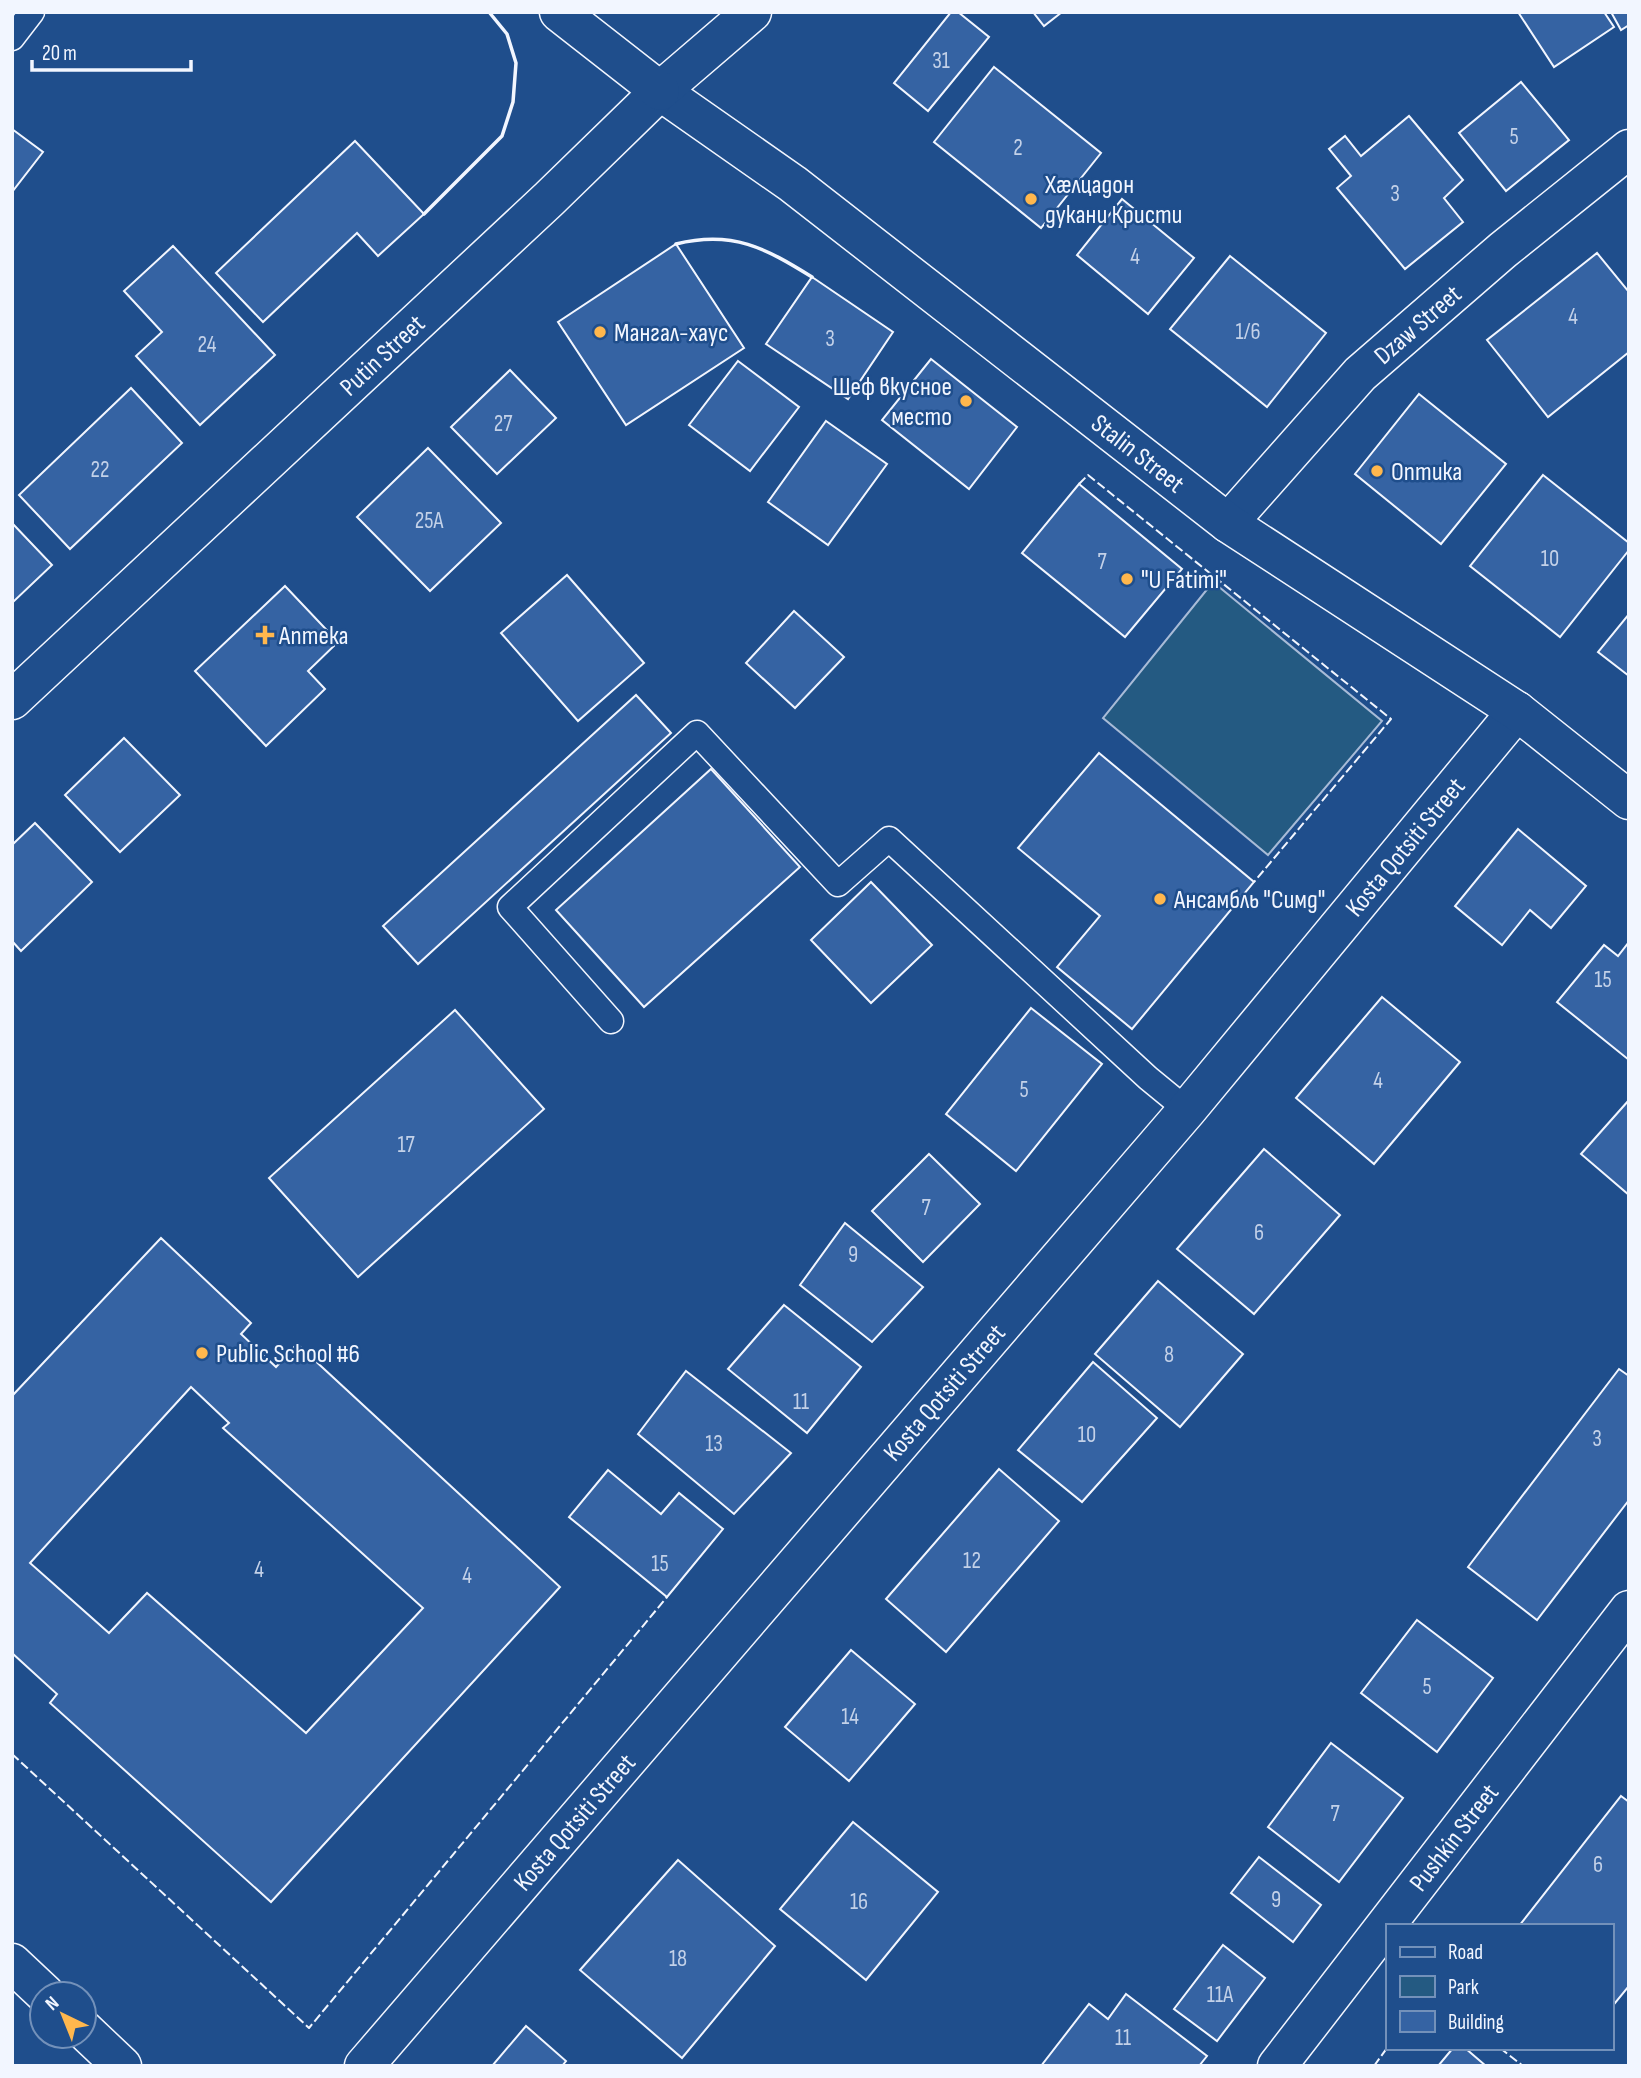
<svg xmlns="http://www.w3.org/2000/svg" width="1641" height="2078" viewBox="0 0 1641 2078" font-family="'Sofia Sans Condensed',sans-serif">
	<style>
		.park { fill: #245a82; stroke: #a8bbd7; stroke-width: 2 }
		.building { fill: #3563a3; stroke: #f2f6ff; stroke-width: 2; fill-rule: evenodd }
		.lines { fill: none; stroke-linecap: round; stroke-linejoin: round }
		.lane-casing { stroke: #f2f6ff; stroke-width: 27 }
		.street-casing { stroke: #f2f6ff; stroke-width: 41 }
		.secondary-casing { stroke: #f2f6ff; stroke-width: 41 }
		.highway-casing { stroke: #f2f6ff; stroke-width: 41 }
		.lane { stroke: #1f4e8c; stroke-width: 24 }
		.street { stroke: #1f4e8c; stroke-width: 38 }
		.secondary { stroke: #1f4e8c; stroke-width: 38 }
		.highway { stroke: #1f4e8c; stroke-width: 38 }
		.fence { stroke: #f2f6ff; stroke-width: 2; stroke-dasharray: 9 3.5; stroke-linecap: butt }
		.wall { stroke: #f2f6ff; stroke-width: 3.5 }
		.poi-dot { fill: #ffb74d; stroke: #1f4e8c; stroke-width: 2.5 }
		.labels { text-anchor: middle; stroke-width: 5; stroke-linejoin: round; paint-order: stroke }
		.number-label { font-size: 23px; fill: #c3d1e8 }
		.poi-label { font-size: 26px; fill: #f2f6ff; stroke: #1f4e8c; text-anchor: start }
		.street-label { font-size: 26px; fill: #f2f6ff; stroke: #1f4e8c }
	</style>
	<rect width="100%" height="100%" fill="#1f4e8c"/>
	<path class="park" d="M1213 582 1382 721 1268 855 1103 718Z"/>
	<g class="building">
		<path d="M951 12H958L989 37 928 111 894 83Z"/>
		<path d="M1033 12H1062L1044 26Z"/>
		<path d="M1518 12H1604L1614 27 1554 67Z"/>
		<path d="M1611 12H1629V25L1621 30Z"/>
		<path d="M994 67 1101 153 1041 228 934 142Z"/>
		<path d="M1521 82 1569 140 1506 191 1459 133Z"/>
		<path d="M1409 116 1463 180 1444 198 1463 222 1405 269 1337 188 1351 176 1329 149 1345 136 1361 156Z"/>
		<path d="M12 129 43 152 12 192Z"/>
		<path d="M355 141 424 214 378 256 357 233 263 322 216 273Z"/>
		<path d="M1122 199 1194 258 1148 314 1077 255Z"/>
		<path d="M676 244 744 348 626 425 558 322Z"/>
		<path d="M173 246 275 355 200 425 136 356 162 332 124 291Z"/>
		<path d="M1597 253 1629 292V352L1548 417 1487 340Z"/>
		<path d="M1230 256 1326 333 1267 407 1170 329Z"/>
		<path d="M812 277 893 332 848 399 766 344Z"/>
		<path d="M931 359 1017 427 969 489 882 420Z"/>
		<path d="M738 361 799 407 750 471 689 425Z"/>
		<path d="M510 370 556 418 497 474 451 427Z"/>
		<path d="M131 388 182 443 70 549 19 495Z"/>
		<path d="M1419 394 1506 464 1441 544 1355 474Z"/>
		<path d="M826 421 887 464 828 545 768 502Z"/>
		<path d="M428 448 501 523 430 591 357 517Z"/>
		<path d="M1543 475 1629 543V550L1560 637 1470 566Z"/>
		<path d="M1079 484 1182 569 1125 637 1022 553Z"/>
		<path d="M12 523 52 565 12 603Z"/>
		<path d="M567 575 644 663 578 721 501 633Z"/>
		<path d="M285 586 338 642 308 671 325 689 266 746 195 671Z"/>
		<path d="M794 611 844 657 795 708 746 663Z"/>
		<path d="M1629 614V676L1598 652Z"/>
		<path d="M636 695 671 733 418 964 383 926Z"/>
		<path d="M124 738 180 795 120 852 65 795Z"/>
		<path d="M1099 753 1254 882 1132 1029 1057 967 1100 916 1018 848Z"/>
		<path d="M711 769 800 867 644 1007 556 910Z"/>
		<path d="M35 823 92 882 21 951 12 941V845Z"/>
		<path d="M1518 829 1586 886 1551 928 1530 910 1502 945 1455 906Z"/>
		<path d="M871 882 932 945 871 1003 811 940Z"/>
		<path d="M1629 942V1060L1557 1002 1604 945 1618 956Z"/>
		<path d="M1382 997 1460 1062 1374 1164 1296 1098Z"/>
		<path d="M1031 1008 1102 1064 1016 1171 946 1114Z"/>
		<path d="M455 1010 544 1109 358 1277 269 1178Z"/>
		<path d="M1629 1100V1195L1581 1154Z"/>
		<path d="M1264 1149 1340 1215 1254 1314 1177 1249Z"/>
		<path d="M929 1154 980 1204 923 1262 872 1211Z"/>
		<path d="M845 1223 923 1287 872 1342 800 1285Z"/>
		<path d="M161 1238 251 1323 241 1334 276 1367 297 1344 560 1587 271 1902 50 1703 57 1694 12 1653V1396ZM191 1387 229 1423 223 1428 423 1608 306 1733 147 1593 109 1633 30 1563Z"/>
		<path d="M1158 1281 1243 1354 1180 1427 1095 1354Z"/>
		<path d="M784 1305 861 1367 807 1433 728 1369Z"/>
		<path d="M1093 1362 1157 1418 1082 1502 1018 1450Z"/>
		<path d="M1619 1369 1629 1376V1500L1537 1620 1468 1567Z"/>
		<path d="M686 1371 791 1453 734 1514 638 1434Z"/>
		<path d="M999 1469 1059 1521 946 1652 886 1599Z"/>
		<path d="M608 1470 661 1514 679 1493 723 1529 667 1597 569 1517Z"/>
		<path d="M1417 1620 1493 1678 1437 1752 1361 1693Z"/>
		<path d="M851 1650 915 1704 849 1781 785 1727Z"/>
		<path d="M1331 1743 1403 1798 1339 1882 1268 1827Z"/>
		<path d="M1621 1796 1629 1802V1986L1611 2008V1926H1519Z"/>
		<path d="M853 1822 938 1892 866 1980 780 1909Z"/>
		<path d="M1259 1857 1321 1905 1293 1942 1231 1893Z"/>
		<path d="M678 1860 775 1946 682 2058 580 1970Z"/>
		<path d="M1223 1945 1265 1978 1217 2041 1174 2009Z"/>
		<path d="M1126 1994 1207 2056 1199 2066H1041L1089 2004 1108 2019Z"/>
		<path d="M526 2026 566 2061 562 2066H492Z"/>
		<path d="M1453 2048H1465L1486 2066H1438Z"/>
	</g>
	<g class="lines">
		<defs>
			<g id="lane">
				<path d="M12 38 32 12"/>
				<path d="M611 1021 510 907 697 733 838 884 889 839 1148 1078 1187 1110"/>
			</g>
			<g id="street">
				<path id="s1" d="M1228 523 1360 374 1503 250 1629 149"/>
				<path id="s2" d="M364 2066 1187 1110 1517 711"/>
				<path id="s3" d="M1277 2066 1629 1610"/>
			</g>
			<g id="secondary">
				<path id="s4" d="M660 91 793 184 1228 523 1517 711 1629 800"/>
				<path id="s5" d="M12 700 549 199 660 91 752 12"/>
				<path d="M12 1963 45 1994"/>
				<path d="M84 2030 122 2066"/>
			</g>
			<path id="highway" d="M559 12 660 91"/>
		</defs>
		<use href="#lane" class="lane-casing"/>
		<use href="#street" class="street-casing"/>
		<use href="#secondary" class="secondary-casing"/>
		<use href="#highway" class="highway-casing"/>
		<use href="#lane" class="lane"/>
		<use href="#street" class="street"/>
		<use href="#secondary" class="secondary"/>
		<use href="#highway" class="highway"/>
		<g class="fence">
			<path d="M1079 484 1088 475 1391 719 1254 882"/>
			<path d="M12 1754 309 2028 667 1597"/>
			<path d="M1500 2048 1523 2066"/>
			<path d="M1374 2066 1387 2048"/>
		</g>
		<g class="wall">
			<path d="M424 214 502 136 513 102 516 63 507 34 489 12"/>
			<path d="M676 244C733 230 765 248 812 277"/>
		</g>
	</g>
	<g class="poi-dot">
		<circle cx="1031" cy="199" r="7"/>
		<circle cx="600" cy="332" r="7"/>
		<circle cx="966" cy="401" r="7"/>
		<circle cx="1377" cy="471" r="7"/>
		<circle cx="1127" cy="579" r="7"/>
		<path d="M261.5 624.5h7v7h7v7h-7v7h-7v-7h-7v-7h7z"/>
		<circle cx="1160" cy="899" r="7"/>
		<circle cx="202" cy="1353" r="7"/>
	</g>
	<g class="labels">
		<g class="number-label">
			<text x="941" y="68">31</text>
			<text x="1514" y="144">5</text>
			<text x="1018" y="155">2</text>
			<text x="1395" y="201">3</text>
			<text x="1135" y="264">4</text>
			<text x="1573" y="324">4</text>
			<text x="1248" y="339">1/6</text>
			<text x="830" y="346">3</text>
			<text x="207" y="352">24</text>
			<text x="503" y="431">27</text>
			<text x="100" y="477">22</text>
			<text x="429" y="528">25А</text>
			<text x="1550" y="566">10</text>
			<text x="1102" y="569">7</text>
			<text x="1603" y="987">15</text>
			<text x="1378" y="1088">4</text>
			<text x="1024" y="1097">5</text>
			<text x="406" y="1152">17</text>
			<text x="926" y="1215">7</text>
			<text x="1259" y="1240">6</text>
			<text x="853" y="1262">9</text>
			<text x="1169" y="1362">8</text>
			<text x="801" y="1409">11</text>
			<text x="1087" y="1442">10</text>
			<text x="1597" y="1446">3</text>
			<text x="714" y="1451">13</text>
			<text x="972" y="1568">12</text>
			<text x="660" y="1571">15</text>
			<text x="259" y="1577">4</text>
			<text x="467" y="1583">4</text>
			<text x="1427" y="1694">5</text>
			<text x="850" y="1724">14</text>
			<text x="1335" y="1821">7</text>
			<text x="1598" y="1872">6</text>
			<text x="1276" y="1907">9</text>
			<text x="859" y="1909">16</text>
			<text x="678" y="1966">18</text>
			<text x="1220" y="2002">11А</text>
			<text x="1123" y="2045">11</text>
		</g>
		<g class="poi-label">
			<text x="1045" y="193">Хæлцадон<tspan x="1045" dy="30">дукани Кристи</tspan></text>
			<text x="614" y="341">Мангал-хаус</text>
			<text x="952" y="395" text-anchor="end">Шеф вкусное<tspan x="952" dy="30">место</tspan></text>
			<text x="1391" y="480">Оптика</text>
			<text x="1141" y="588">"U Fatimi"</text>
			<text x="279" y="644">Аптека</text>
			<text x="1174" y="908">Ансамбль "Симд"</text>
			<text x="216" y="1362">Public School #6</text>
		</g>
		<g class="street-label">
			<text dy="9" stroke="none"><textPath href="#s1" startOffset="275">Dzaw Street</textPath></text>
			<text dy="9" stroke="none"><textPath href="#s5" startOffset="506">Putin Street</textPath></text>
			<text dy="9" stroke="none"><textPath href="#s4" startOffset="600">Stalin Street</textPath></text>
			<text dy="9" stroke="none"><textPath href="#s2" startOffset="1603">Kosta Qotsiti Street</textPath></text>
			<text dy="9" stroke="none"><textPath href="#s2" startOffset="889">Kosta Qotsiti Street</textPath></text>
			<text dy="9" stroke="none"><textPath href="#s2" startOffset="322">Kosta Qotsiti Street</textPath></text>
			<text dy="9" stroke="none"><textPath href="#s3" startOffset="289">Pushkin Street</textPath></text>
		</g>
	</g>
	<rect width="1641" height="2078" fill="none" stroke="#f2f6ff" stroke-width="28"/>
	<rect x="1386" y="1924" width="228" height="126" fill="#1f4e8c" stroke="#7391ba" stroke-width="2"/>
	<rect x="1400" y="1947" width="35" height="10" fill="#1f4e8c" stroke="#7391ba" stroke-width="2"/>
	<text x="1448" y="1959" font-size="21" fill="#f2f6ff">Road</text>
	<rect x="1400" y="1976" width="35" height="21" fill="#245a82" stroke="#7391ba" stroke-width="2"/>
	<text x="1448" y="1994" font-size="21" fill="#f2f6ff">Park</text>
	<rect x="1400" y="2011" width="35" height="21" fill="#3563a3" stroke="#7391ba" stroke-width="2"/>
	<text x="1448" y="2029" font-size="21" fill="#f2f6ff">Building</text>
	<g transform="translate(63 2015) rotate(317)"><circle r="33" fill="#1f4e8c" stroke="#7391ba" stroke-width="2"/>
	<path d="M0-5L12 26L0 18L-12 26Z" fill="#ffb74d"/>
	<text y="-10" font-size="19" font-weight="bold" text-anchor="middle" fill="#f2f6ff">N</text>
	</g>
	<path d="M32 60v10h159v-10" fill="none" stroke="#f2f6ff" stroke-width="3.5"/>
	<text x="42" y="60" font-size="21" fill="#f2f6ff" stroke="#1f4e8c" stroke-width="5" paint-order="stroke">20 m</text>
</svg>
